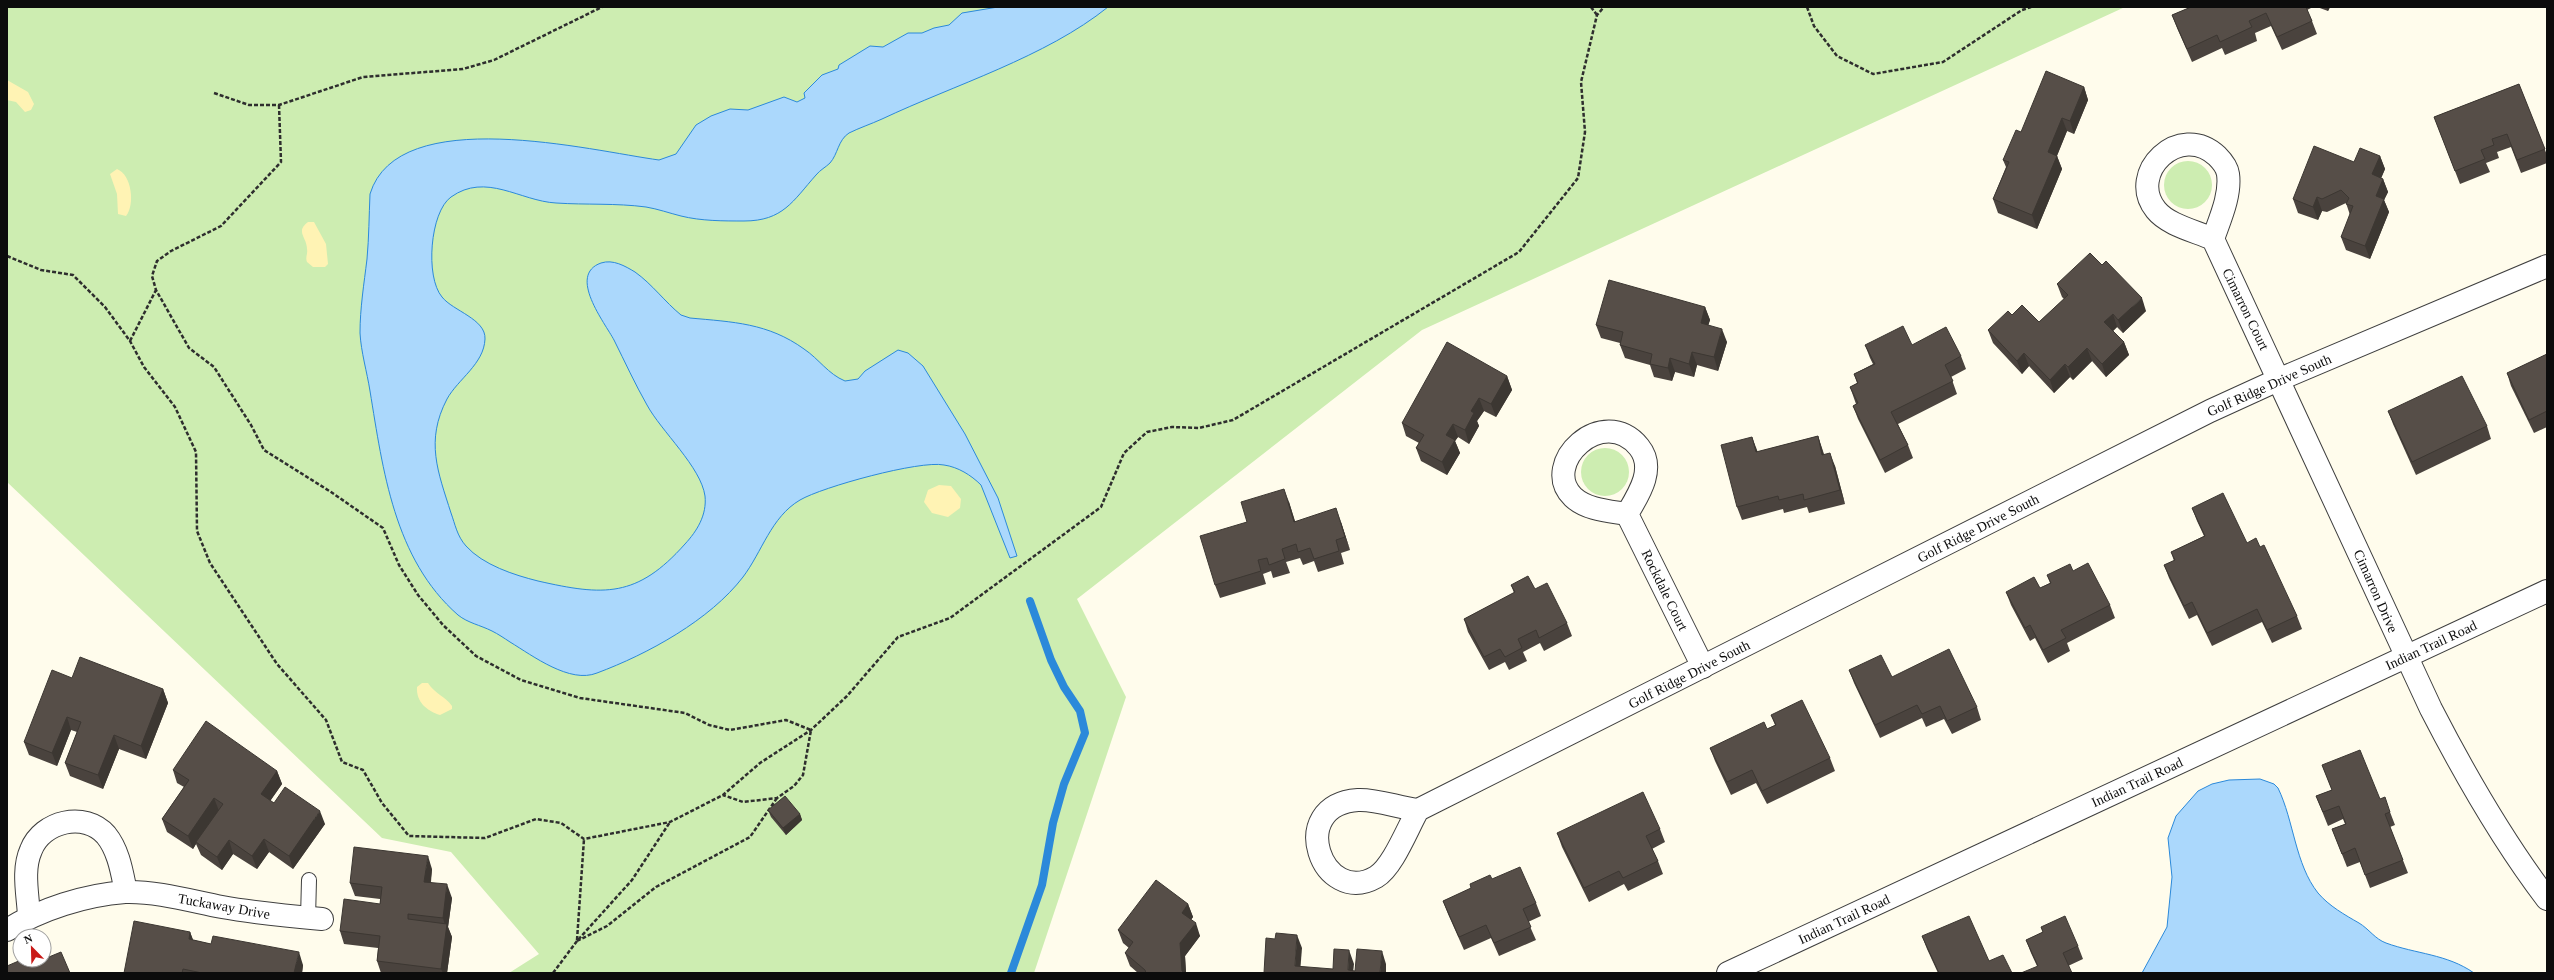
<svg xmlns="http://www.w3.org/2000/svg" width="2554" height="980" viewBox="0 0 2554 980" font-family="'Times New Roman',serif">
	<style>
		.green { fill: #cdedb1 }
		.sand { fill: #fff3b4 }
		.water { fill: #abd8fc; stroke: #2b89da }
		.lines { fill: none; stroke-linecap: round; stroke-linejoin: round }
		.stream { stroke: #2b89da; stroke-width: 8 }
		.service-casing { stroke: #3f3f3f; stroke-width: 16 }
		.minor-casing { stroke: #3f3f3f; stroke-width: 24 }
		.path { stroke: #2e2e2e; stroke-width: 2.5; stroke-dasharray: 4 2; stroke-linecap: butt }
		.service { stroke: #fff; stroke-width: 14 }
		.minor { stroke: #fff; stroke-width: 22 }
		.wall { fill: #4a433e }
		.shaded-wall { fill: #3c3732 }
		.building { fill: #564e48; stroke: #3c3732 }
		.labels { text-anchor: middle; stroke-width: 4; stroke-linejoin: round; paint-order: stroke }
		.street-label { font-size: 14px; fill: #0c0c0c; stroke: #fff }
	</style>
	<rect width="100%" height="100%" fill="#fffcec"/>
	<g class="green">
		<path d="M7 7H2125L1422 330 1077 599 1126 697 1034 973H509L539 954 451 852 382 838 7 482Z"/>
		<circle cx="2188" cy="185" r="24"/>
		<circle cx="1605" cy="472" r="24"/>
	</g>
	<g class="sand">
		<path d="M7 80 28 92 34 104 31 110 25 112 16 102 7 100Z"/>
		<path d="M117 169C132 175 135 205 126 216L118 214 117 194 110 174Z"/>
		<path d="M308 222H314L326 244 328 264 325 267H313L307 262C305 257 308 254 307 249 307 237 295 232 308 222Z"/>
		<path d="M939 485 951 486 961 499 960 508 948 517 932 513 924 502 928 490Z"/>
		<path d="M422 683H428C435 694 445 696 452 706V709L440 715C427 711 416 702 417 687Z"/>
	</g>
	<g class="water">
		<path d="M998 7H1108C1046 57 954 85 882 119 871 124 859 128 849 133 838 140 838 154 830 163 826 167 820 170 816 175 793 201 783 221 744 221 723 221 701 221 681 216 669 213 658 209 646 207 616 203 586 205 556 203 520 201 486 172 451 197 430 212 425 277 442 297 453 311 486 319 485 339 484 364 458 379 447 399 425 441 438 472 451 513 455 524 457 536 466 546 483 565 514 575 538 581 604 596 637 598 685 544 697 531 707 515 705 496 701 467 661 431 647 405 635 384 625 362 614 340 605 323 567 275 601 263 613 259 625 266 635 272 652 284 665 302 681 315L690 318C733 322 768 323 804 349 819 359 828 374 845 381L858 379 865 371 898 350 908 353 923 366 965 434 998 498 1017 556 1010 558 981 485C971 475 958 467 944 465 920 460 822 487 800 500 771 517 762 552 743 577 710 620 648 654 597 673 570 684 533 656 510 642 504 638 498 634 492 631 480 625 468 623 458 615 394 559 383 470 370 391 367 372 361 352 360 333 360 308 364 284 367 259 369 237 369 216 370 194 398 102 592 151 659 160L676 154 696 125 711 116 730 109 748 110 784 97 797 102 805 98 804 93 822 75 838 69 839 65 870 46 883 47 908 33H922L934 28 949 25 962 13Z"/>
		<path d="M2260 779 2274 784 2278 788C2294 821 2295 864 2318 893 2329 906 2345 915 2359 923 2369 929 2375 939 2386 943 2416 954 2447 954 2474 973H2142L2167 927 2172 877 2168 838 2176 816 2198 791 2212 784 2229 780Z"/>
	</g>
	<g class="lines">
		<path class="stream" d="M1011 973 1042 885 1053 823 1064 784 1085 733 1080 711 1064 687 1051 660 1030 601"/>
		<defs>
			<path id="service" d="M308 918 309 880"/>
			<g id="minor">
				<path d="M2213 239C2195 231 2168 225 2156 210 2126 173 2180 121 2217 156 2221 160 2227 167 2228 174 2231 195 2220 219 2213 239L2431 709C2465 775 2502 840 2547 899"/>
				<path d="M1627 514C1609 511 1587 510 1573 497 1539 464 1603 403 1639 447 1656 468 1639 494 1627 514L1703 667"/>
				<path d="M1418 810C1408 827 1393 867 1376 877 1322 908 1285 805 1358 800 1377 799 1399 808 1418 810L2210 411 2280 379 2547 266"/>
				<path d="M29 916C28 895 22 870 31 850 42 821 85 811 106 835 119 851 122 873 126 892"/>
				<path d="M7 930C41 909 85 895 125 892 157 891 191 901 222 907 255 913 288 916 322 919"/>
				<path d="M1728 973 2547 591"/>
			</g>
		</defs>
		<use href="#service" class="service-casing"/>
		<use href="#minor" class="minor-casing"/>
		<g class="path">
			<path d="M1591 7 1597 15"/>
			<path d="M1807 7 1814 26 1837 56 1873 74 1943 62 2022 10 2031 7"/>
			<path d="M214 93 249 105H279L363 77 463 69 494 60 602 7"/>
			<path d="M279 105 281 162 221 226 171 251 157 261 152 276 156 290 189 348 214 367 251 425 264 450 331 492 383 528 399 565 418 595 443 625 476 656 521 680 580 698 685 713 709 725 730 730 786 720 811 730 803 775 794 786 777 798 743 802 723 795"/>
			<path d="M7 256 41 270 73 275 105 307 130 341 144 367 175 407 196 452 197 531 210 563 277 664 326 720 342 762 363 770 382 803 409 836 485 838 536 819 561 823 584 839 670 822 723 795 760 763 811 730 847 696 898 637 950 618 1101 507 1124 453 1147 432 1172 427 1199 428 1233 420 1519 252 1578 178 1585 132 1581 82 1597 15 1604 7"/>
			<path d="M130 341 156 290"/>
			<path d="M577 940 584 839"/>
			<path d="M577 941 607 926 656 887 750 837 777 798"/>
			<path d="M553 973 577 941 632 880 670 822"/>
		</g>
		<use href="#service" class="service"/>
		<use href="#minor" class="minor"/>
	</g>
	<g class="wall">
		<path d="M2191 7H2313L2307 10 2312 21 2317 34 2282 50 2271 26 2255 33 2257 41 2225 55 2222 48 2192 62 2177 28 2172 15Z"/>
		<path d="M2317 7H2330L2328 11Z"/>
		<path d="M2519 84 2547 155V163L2521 173 2511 147 2497 152 2499 158 2486 163 2490 172 2460 184 2434 117Z"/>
		<path d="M2084 87 2088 100 2074 134 2067 131 2057 156 2062 169 2037 229 1998 213 1993 199 2006 167 2003 160 2021 132Z"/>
		<path d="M2380 156 2385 169 2381 178 2383 179 2388 192 2384 200 2389 212 2370 259 2346 250 2341 237 2350 215 2346 203 2327 212 2322 211 2318 220 2298 213 2293 199 2354 162Z"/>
		<path d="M2057 284 2146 311 2123 333 2117 327 2113 331 2124 342 2129 355 2106 377 2092 361 2073 380 2070 377 2054 393 2029 366 2022 374 1993 343 1988 330 2012 315 2039 322 2064 299 2062 297Z"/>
		<path d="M1705 307 1710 320 1708 325 1727 342 1718 371 1697 365 1694 377 1675 372 1672 381 1654 377 1650 365 1625 358 1620 345V343L1601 338 1596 325Z"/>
		<path d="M1865 345H1912L1961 356 1966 369 1951 377 1957 394 1898 424 1908 445 1913 458 1885 473 1858 419 1853 406 1856 404 1850 387 1857 383 1854 374 1873 364 1870 358Z"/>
		<path d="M2547 354V427L2534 433 2511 386 2507 373Z"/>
		<path d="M1507 376 1512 390 1496 417 1484 411 1477 421 1479 426 1469 444 1458 437 1455 441 1460 453 1447 475 1421 461 1416 448 1419 443 1406 436 1402 423Z"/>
		<path d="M2388 411 2487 426 2491 439 2416 475 2393 424Z"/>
		<path d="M1818 436 1824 454 1835 466 1845 504 1809 513 1807 507 1784 513 1783 509 1742 520 1737 507 1752 437 1757 452Z"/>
		<path d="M1289 502 1295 521 1341 522 1350 550 1341 553 1344 564 1318 572 1314 561 1303 565 1300 558 1286 562 1290 573 1273 578 1271 571 1263 574 1266 584 1220 598 1215 585 1247 522Z"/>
		<path d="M2192 508 2247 543 2260 547 2297 616 2302 629 2272 643 2262 622 2212 646 2197 615 2189 619 2169 578 2164 565 2174 561 2171 552 2204 536 2197 521Z"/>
		<path d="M2073 571 2110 605 2115 618 2067 643 2070 651 2048 663 2035 638 2030 641 2011 605 2006 592 2040 588 2050 583 2047 575Z"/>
		<path d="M1511 585 1535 589 1567 623 1572 636 1544 651 1540 643 1523 652 1527 661 1509 670 1505 662 1489 670 1468 632 1464 619 1514 593Z"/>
		<path d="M1849 670 1892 677 1977 707 1981 720 1952 734 1944 719 1926 727 1922 718 1880 738 1854 683Z"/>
		<path d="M72 678 163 689 168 703 146 759 119 749 103 789 70 776 65 763 77 732 71 730 57 766 29 755 24 742Z"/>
		<path d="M1771 715 1830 758 1835 771 1767 804 1756 783 1731 795 1715 761 1710 748 1767 729 1775 725Z"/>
		<path d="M2322 765 2380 799 2390 812 2395 825 2390 827 2408 873 2370 888 2360 862 2347 867 2332 829 2345 824 2343 819 2328 826 2316 796 2332 790Z"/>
		<path d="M173 770 277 771 282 784 270 801 274 803 325 824 293 869 269 852 257 869 233 854 222 870 201 855 196 844 193 849 167 832 162 819 184 787 177 783Z"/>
		<path d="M768 810 800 814 802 820 786 835 771 817Z"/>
		<path d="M1660 829 1665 842 1652 849 1658 861 1663 874 1628 891 1624 884 1589 902 1562 847 1557 833Z"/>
		<path d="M432 869 431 882 452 898 448 927 452 937 447 973H381L377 961 378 948 344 944 340 931 380 904V899L355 896 350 883Z"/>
		<path d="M1492 879 1536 903 1541 916 1528 922 1536 940 1499 956 1491 938 1464 950 1448 914 1443 901Z"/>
		<path d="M1188 904 1193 917 1191 920 1200 936 1185 956 1186 973H1138L1130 966 1125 953 1129 948 1123 943 1118 930Z"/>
		<path d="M2041 927 2078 946 2083 959 2068 966H2037L2031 953 2026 940 2043 932Z"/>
		<path d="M190 932 193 940 303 965 302 973H124Z"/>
		<path d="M1922 936 2012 973H1938L1927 949Z"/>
	</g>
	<g class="shaded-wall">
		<path d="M2326 7H2330L2328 11Z"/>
		<path d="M2084 87 2088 100 2074 134 2070 121Z"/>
		<path d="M2062 118 2067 131 2053 165 2048 152Z"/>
		<path d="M2057 156 2062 169 2037 229 2032 215Z"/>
		<path d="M2380 156 2385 169 2377 188 2372 174Z"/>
		<path d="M2383 179 2388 192 2384 200 2389 212 2370 259 2365 246 2376 196Z"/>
		<path d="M2317 197 2322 211 2318 220 2313 207Z"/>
		<path d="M2142 298 2146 311 2123 333 2118 320Z"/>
		<path d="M1705 307 1710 320 1705 336 1701 323Z"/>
		<path d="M2113 314 2117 327 2109 335 2104 322Z"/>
		<path d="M1722 329 1727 342 1718 371 1714 357Z"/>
		<path d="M2124 342 2129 355 2106 377 2102 364Z"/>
		<path d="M2087 348 2092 361 2073 380 2068 367Z"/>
		<path d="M1692 352 1697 365 1694 377 1689 364Z"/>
		<path d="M2024 353 2029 366 2022 374 2017 361Z"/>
		<path d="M1670 358 1675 372 1672 381 1668 368Z"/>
		<path d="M2065 364 2070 377 2054 393 2050 380Z"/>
		<path d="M1507 376 1512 390 1496 417 1491 404Z"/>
		<path d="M1479 398 1484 411 1477 421 1479 426 1469 444 1465 430 1471 411Z"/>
		<path d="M1453 424 1458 437 1455 441 1460 453 1447 475 1442 462 1446 435Z"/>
		<path d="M1818 436 1822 449 1827 468 1822 455Z"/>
		<path d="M1752 437 1757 450 1761 466 1756 452Z"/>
		<path d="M1830 453 1835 466 1845 504 1840 490Z"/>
		<path d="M1284 489 1289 502 1299 535 1294 522Z"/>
		<path d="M1336 508 1341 522 1350 550 1345 537Z"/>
		<path d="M163 689 168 703 146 759 141 746Z"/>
		<path d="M67 717 71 730 57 766 52 753Z"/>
		<path d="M114 735 119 749 103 789 98 775Z"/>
		<path d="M277 771 282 784 266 807 261 794Z"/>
		<path d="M214 798 219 811 196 842V844L193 849 188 836Z"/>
		<path d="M320 811 325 824 293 869 289 856Z"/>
		<path d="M800 814 802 820 786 835 783 828Z"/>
		<path d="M264 839 269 852 257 869 252 856Z"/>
		<path d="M229 840 233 854 222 870 217 857Z"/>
		<path d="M428 856 432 869 429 895 424 882Z"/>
		<path d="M447 884 452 898 448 927 452 937 447 973H443L441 969 446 929 443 918Z"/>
		<path d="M1188 904 1193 917 1186 926 1182 913Z"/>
		<path d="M1196 923 1200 936 1185 956 1186 973H1182V971L1180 943Z"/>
		<path d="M190 932 195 945 189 939Z"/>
		<path d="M1297 935 1302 948 1300 973 1295 966Z"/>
		<path d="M1349 950 1354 964 1353 973 1348 970Z"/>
		<path d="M1382 951 1386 964V973H1380Z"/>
		<path d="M299 952 303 965 302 973H294Z"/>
	</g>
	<g class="building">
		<path d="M2191 7H2306L2312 21 2277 37 2266 13 2249 21 2252 27 2220 42 2217 35 2187 49 2172 15Z"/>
		<path d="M2046 71 2084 87 2070 121 2062 118 2048 152 2057 156 2032 215 1993 199 2009 162 2003 160 2016 130 2021 132Z"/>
		<path d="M2519 84 2545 149 2517 160 2507 134 2492 139 2494 145 2481 150 2485 159 2455 171 2434 117Z"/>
		<path d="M2314 146 2354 162 2360 148 2380 156 2372 174 2383 179 2376 196 2384 199 2365 246 2341 237 2353 206 2346 204 2349 198 2341 190 2322 199 2317 197 2313 207 2293 199Z"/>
		<path d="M2090 253 2102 265 2106 261 2142 298 2118 320 2113 314 2104 322 2124 342 2102 364 2087 348 2068 367 2065 364 2050 380 2024 353 2017 361 1988 330 2008 311 2012 315 2022 305 2039 322 2068 295 2057 284Z"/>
		<path d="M1609 280 1705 307 1701 323 1722 329 1714 357 1692 352 1689 364 1670 358 1668 368 1650 364 1652 354 1620 345 1623 332 1596 325Z"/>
		<path d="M1903 326 1912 345 1946 327 1961 356 1945 365 1953 381 1891 412 1908 445 1880 460 1853 406 1858 403 1850 387 1858 383 1854 374 1875 364 1865 345Z"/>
		<path d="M1447 342 1507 376 1491 404 1479 398 1471 411 1474 413 1465 430 1453 424 1446 435 1455 440 1442 462 1416 448 1424 435 1402 423Z"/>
		<path d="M2547 354V411L2529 420 2507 373Z"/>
		<path d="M2462 376 2487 426 2412 462 2388 411Z"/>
		<path d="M1818 436 1822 455 1830 453 1840 490 1804 500 1803 494 1779 500 1778 496 1737 507 1721 445 1752 437 1756 452Z"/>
		<path d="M1284 489 1294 522 1336 508 1345 537 1336 540 1339 551 1314 559 1310 548 1298 552 1296 544 1282 549 1285 559 1269 565 1267 558 1258 560 1261 571 1215 585 1200 536 1247 522 1241 502Z"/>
		<path d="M2223 493 2247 543 2256 538 2260 547 2264 545 2297 616 2267 630 2257 609 2207 633 2192 602 2184 606 2164 565 2175 560 2171 552 2205 536 2192 508Z"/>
		<path d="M2088 563 2110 605 2061 630 2066 638 2043 650 2030 625 2025 628 2006 592 2034 577 2040 588 2051 583 2047 575 2070 564 2073 571Z"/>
		<path d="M1528 576 1535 589 1547 583 1567 623 1539 638 1536 630 1518 639 1522 648 1505 657 1500 649 1484 657 1464 619 1515 592 1511 585Z"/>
		<path d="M1949 649 1977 707 1947 721 1940 706 1922 714 1917 705 1875 725 1849 670 1881 655 1892 677Z"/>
		<path d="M80 657 163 689 141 746 114 735 98 775 65 763 81 722 67 717 52 753 24 742 52 670 72 678Z"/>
		<path d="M1802 700 1830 758 1762 791 1752 770 1727 782 1710 748 1764 722 1767 729 1776 725 1771 715Z"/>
		<path d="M206 721 277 771 261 794 274 803 285 787 320 811 289 856 264 839 252 856 229 840 217 857 196 842 223 804 214 798 188 836 162 819 189 780 173 770Z"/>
		<path d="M2360 750 2380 799 2385 797 2390 812 2385 814 2403 860 2365 875 2355 848 2342 854 2332 829 2346 824 2339 806 2323 812 2316 796 2332 790 2322 765Z"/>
		<path d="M1643 792 1660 829 1646 836 1658 861 1623 878 1619 871 1584 888 1557 833Z"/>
		<path d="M785 796 800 814 783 828 768 810Z"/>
		<path d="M354 847 428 856 424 882 447 884 443 918 408 914V919L447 924 441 969 377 961 380 936 340 931 344 899 380 904 382 887 350 883Z"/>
		<path d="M1520 867 1536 903 1523 909 1531 927 1494 943 1486 925 1459 937 1443 901 1471 888 1470 884 1490 875 1492 879Z"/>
		<path d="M1156 880 1188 904 1182 913 1196 923 1180 943 1182 971 1184 973H1146L1145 970 1125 953 1133 942 1118 930Z"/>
		<path d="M1969 916 1989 961 2003 955 2012 973H1939L1922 936Z"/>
		<path d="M2065 916 2078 946 2063 953 2072 973H2021L2038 966 2026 940 2043 932 2041 927Z"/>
		<path d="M134 921 190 932 189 939 211 944 213 936 299 952 294 973H202L183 969 182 973H124Z"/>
		<path d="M1276 933 1297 935 1295 966 1333 969 1334 949 1349 950 1348 970 1355 971 1357 949 1382 951 1380 973H1264L1266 938 1275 939Z"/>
		<path d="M61 952 70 973H7V966L21 960H32L34 963 42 960H44V959Z"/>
	</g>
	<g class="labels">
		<g class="street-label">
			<text transform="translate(2246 309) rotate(64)" y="5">Cimarron Court</text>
			<text transform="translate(2269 385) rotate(-24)" y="5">Golf Ridge Drive South</text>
			<text transform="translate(1978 528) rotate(-27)" y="5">Golf Ridge Drive South</text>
			<text transform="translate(1665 590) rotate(64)" y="5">Rockdale Court</text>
			<text transform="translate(2376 591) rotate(66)" y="5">Cimarron Drive</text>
			<text transform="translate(2431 645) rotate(-25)" y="5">Indian Trail Road</text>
			<text transform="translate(1689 674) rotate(-27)" y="5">Golf Ridge Drive South</text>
			<text transform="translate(2137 782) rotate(-25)" y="5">Indian Trail Road</text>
			<text transform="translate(224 906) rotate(10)" y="5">Tuckaway Drive</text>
			<text transform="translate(1844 919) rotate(-25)" y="5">Indian Trail Road</text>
		</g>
	</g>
	<rect width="2554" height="980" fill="none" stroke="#0c0c0c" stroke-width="16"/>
	<g transform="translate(32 948) rotate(337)"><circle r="19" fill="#ffffff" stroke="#9e9e9e"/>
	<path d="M0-3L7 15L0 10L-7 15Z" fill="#c91a18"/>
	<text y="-6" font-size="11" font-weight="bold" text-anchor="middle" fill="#0c0c0c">N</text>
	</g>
</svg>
